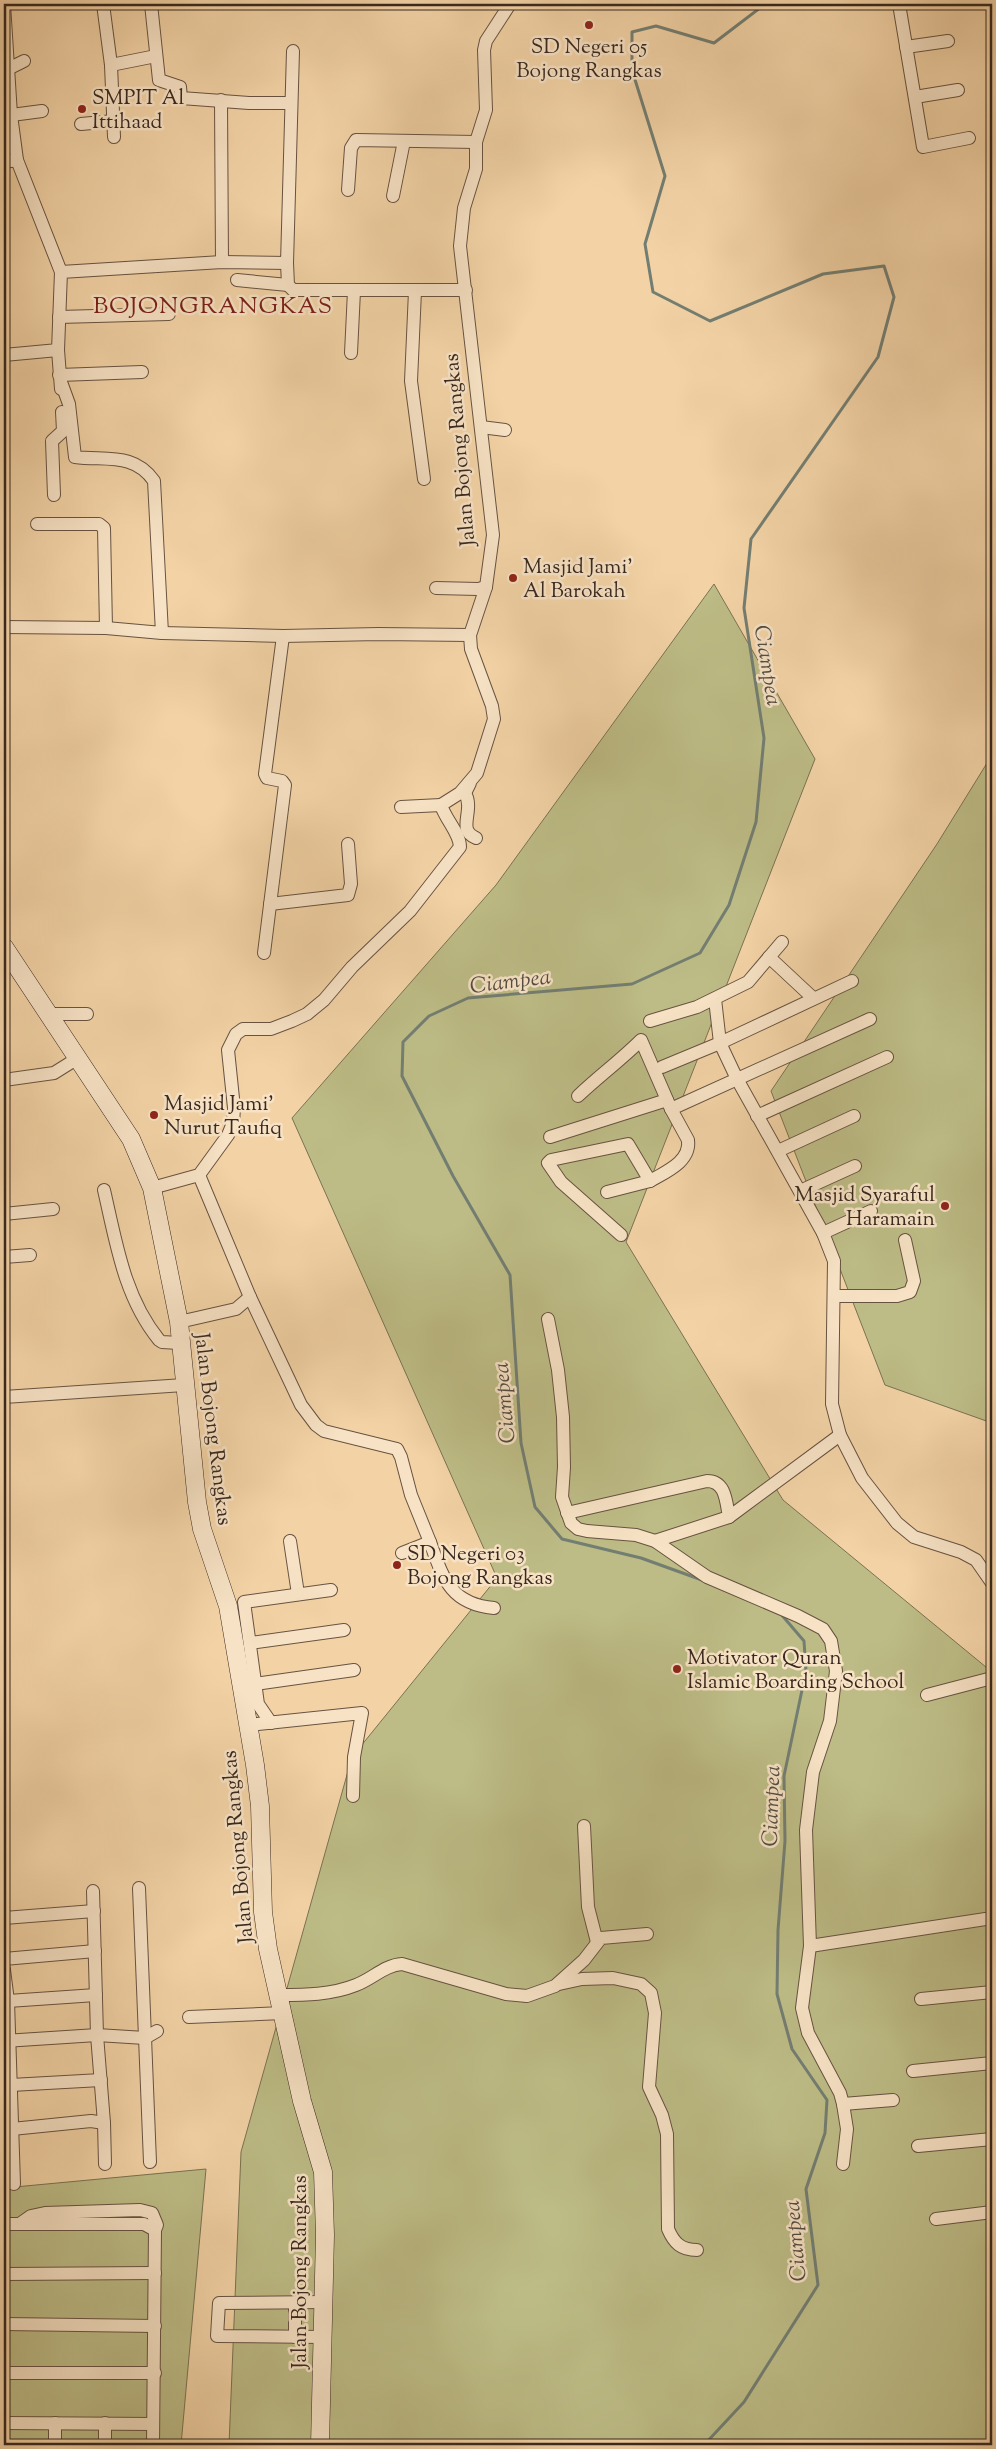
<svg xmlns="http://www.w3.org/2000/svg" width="996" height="2449" viewBox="0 0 996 2449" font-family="'Sorts Mill Goudy',serif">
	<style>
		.green { fill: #bdbc86; stroke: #7a7252 }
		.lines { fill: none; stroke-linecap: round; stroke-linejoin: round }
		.stream { stroke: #737e72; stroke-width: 3 }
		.minor-casing { stroke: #675341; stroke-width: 14 }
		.secondary-casing { stroke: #38281f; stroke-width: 19 }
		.minor { stroke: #f7e2c5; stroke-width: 12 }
		.secondary { stroke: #f7e2c5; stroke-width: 18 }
		.poi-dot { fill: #8f2418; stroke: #f7e2c5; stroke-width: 2 }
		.labels { text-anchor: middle; stroke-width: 5; stroke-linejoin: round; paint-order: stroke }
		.poi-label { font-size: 21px; fill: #38281f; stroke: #f7e2c5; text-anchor: start }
		.street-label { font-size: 21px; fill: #38281f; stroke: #f7e2c5 }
		.water-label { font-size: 22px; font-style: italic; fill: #514c42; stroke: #f7e2c5 }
		.quarter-label { font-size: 24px; letter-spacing: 1px; fill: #7a1f14; stroke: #f7e2c5 }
	</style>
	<rect width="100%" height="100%" fill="#f3d3a6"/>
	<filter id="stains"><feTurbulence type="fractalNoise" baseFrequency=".004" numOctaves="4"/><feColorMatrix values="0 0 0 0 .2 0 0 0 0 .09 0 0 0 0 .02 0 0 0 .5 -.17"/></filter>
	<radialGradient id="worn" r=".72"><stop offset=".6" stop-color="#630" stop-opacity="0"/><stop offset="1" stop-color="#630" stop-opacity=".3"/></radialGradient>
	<g class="green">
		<path d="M714 584 815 759 626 1242 783 1500 992 1672V2445H229L241 2152 352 1757 497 1578 292 1118 496 885Z"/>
		<path d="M992 755V1423L885 1385 771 1091 937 844Z"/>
		<path d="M206 2169 181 2445H4V2188Z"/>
	</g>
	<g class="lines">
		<g class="stream">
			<path d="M702 1580 641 1558 562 1539 535 1507 521 1443 510 1275 453 1176 402 1076 403 1042 429 1016 468 998 632 984 700 953 729 905 756 822 764 738 744 608 751 539 878 357 894 297 884 266 823 274 710 321 653 292 645 244 665 176 632 70V32L656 26 714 43 765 4"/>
			<path d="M704 2445 744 2402 818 2285 806 2189 825 2133 827 2100 792 2049 777 1994 778 1930 785 1841 784 1776 806 1671 804 1641 780 1613"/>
		</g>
		<defs>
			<g id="minor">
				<path d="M4 4 11 115 17 160 61 272"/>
				<path d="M103 4 111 65 114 137"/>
				<path d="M151 4 159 80 180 87 181 98 249 103H291"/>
				<path d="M899 4 923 147 969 138"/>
				<path d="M906 47 948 41"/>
				<path d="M111 65 156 56"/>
				<path d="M4 71 24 61"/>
				<path d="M915 97 958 90"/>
				<path d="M221 100 222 262"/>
				<path d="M4 116 42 111"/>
				<path d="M81 124 114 121"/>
				<path d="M4 162 17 160"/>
				<path d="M348 190 351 148 356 140 476 142"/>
				<path d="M393 196 404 141"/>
				<path d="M287 263 288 285 293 290H466"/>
				<path d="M237 280 288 285"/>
				<path d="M415 291 411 381 424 479"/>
				<path d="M59 317 169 314"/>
				<path d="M58 350 61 389"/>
				<path d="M351 353 354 291"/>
				<path d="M4 355 58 350 61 272 222 262 287 263 293 51"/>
				<path d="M59 375 142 372"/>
				<path d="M481 427 505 430"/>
				<path d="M54 495 52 441 63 431 62 412"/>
				<path d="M37 524H99L104 528 106 628"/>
				<path d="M436 588 478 589 486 587"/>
				<path d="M4 627 106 628 162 633 154 481C134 452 105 461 75 457L69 404 61 382"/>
				<path d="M162 633 283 636 378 634 470 635"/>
				<path d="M470 783 465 793C475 811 456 830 476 838"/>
				<path d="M401 807 441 805"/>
				<path d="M270 904 348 895 351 884 348 844"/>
				<path d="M264 953 285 785 282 781 267 778 265 774 283 636"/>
				<path d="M769 957 813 998"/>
				<path d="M715 999 720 1043 737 1079 823 1233 834 1261 832 1404 840 1435 862 1478 897 1523 914 1537 961 1552 976 1560 992 1583"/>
				<path d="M48 1014H87"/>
				<path d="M650 1021 697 1007 748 982 782 942"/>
				<path d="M662 1067 720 1043 852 981"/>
				<path d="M4 1080 54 1073 78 1058"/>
				<path d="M578 1096C599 1076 621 1060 641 1040L671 1109 688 1140C691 1162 665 1172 650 1181L628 1144 551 1160 548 1163 561 1182 621 1235"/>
				<path d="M671 1109 870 1019"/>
				<path d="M757 1116 887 1057"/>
				<path d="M550 1137 667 1100"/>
				<path d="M778 1151 854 1116"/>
				<path d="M199 1175 250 1297 301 1405 316 1425 324 1431 397 1449 401 1457 411 1495 430 1542 402 1553"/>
				<path d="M152 1188 199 1175 228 1135 233 1123 234 1108 228 1050 236 1034 243 1029H271L292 1021 307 1014 324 1000 352 967 410 911 460 847C460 833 445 819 441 805L460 793 477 773 494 719 492 706 471 649 470 635 486 587 493 535 460 246 464 208 476 169V142L486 110 484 50 486 41 510 4"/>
				<path d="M104 1190C116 1242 124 1297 159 1340L162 1342 179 1343"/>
				<path d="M800 1191 855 1166"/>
				<path d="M607 1192 650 1181"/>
				<path d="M4 1214 53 1209"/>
				<path d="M823 1233 871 1211"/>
				<path d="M4 1257 30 1255"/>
				<path d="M835 1296H897L910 1292 914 1281 905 1240"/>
				<path d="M548 1319 558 1370 563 1417 564 1467 562 1497 571 1523 578 1529 587 1531 636 1535 655 1541 707 1577 798 1616 823 1629 831 1641 836 1671 830 1721 813 1772 806 1830 810 1946 802 2008 808 2033 840 2093 843 2104 847 2129 843 2164"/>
				<path d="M179 1322 236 1309 250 1297"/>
				<path d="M4 1397 184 1385"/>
				<path d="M567 1513 707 1481C726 1481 726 1502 729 1517L655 1541"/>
				<path d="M729 1517 840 1435"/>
				<path d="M290 1541 298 1594"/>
				<path d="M430 1542C443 1578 450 1604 494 1608"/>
				<path d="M250 1643 344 1630"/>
				<path d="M255 1684 354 1670"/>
				<path d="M927 1695 992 1678"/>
				<path d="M271 1723 258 1704 244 1602 331 1590"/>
				<path d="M248 1725 362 1713 354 1757 353 1796"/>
				<path d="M584 1826 588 1907 597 1942"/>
				<path d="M139 1888 150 2162"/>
				<path d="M4 1918 94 1911"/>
				<path d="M810 1946 992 1918"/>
				<path d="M4 1959 95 1951"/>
				<path d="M4 1970 8 2001 14 2184"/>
				<path d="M559 1984 582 1979 613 1978 641 1984 651 1993 655 2013 649 2087 662 2115 667 2134 668 2229C674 2243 681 2250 697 2250"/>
				<path d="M279 1995C305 1995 331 1995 356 1985 372 1979 385 1965 402 1964L506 1994 527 1996 555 1986 584 1960 601 1938 647 1934"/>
				<path d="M921 1999 992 1992"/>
				<path d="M8 2001 96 1995"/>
				<path d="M189 2017 283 2013"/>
				<path d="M4 2041 97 2035 145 2038 157 2031"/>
				<path d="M913 2071 992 2063"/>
				<path d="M11 2085 101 2080"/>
				<path d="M843 2104 893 2100"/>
				<path d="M104 2123 105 2164"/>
				<path d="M12 2129 91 2121 104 2123 97 2035 93 1891"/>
				<path d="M918 2146 992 2139"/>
				<path d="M936 2219 992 2212"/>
				<path d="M21 2223 31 2216 45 2213 140 2210 152 2213 157 2225 155 2230"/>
				<path d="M4 2224H144L155 2230 153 2445"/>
				<path d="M4 2274 155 2273"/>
				<path d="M295 2302V2337"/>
				<path d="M4 2324 155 2326"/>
				<path d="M323 2337 217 2336 219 2303 324 2302"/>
				<path d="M4 2373H155"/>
				<path d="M4 2423 153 2424"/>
				<path d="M55 2423V2445"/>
				<path d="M105 2445V2423"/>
			</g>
			<path id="secondary" d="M4 947 131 1139 152 1188 179 1322 197 1502 202 1529 228 1606 255 1765 260 1806 263 1912 268 1949 302 2101 323 2172 325 2235 320 2445"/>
		</defs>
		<use href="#minor" class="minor-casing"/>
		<use href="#secondary" class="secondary-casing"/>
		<use href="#minor" class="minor"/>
		<use href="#secondary" class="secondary"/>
	</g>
	<g class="poi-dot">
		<circle cx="589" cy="25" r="5"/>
		<circle cx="82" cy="109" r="5"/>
		<circle cx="513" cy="578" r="5"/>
		<circle cx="154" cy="1115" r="5"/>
		<circle cx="945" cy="1206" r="5"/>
		<circle cx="397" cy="1565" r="5"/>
		<circle cx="677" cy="1669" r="5"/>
	</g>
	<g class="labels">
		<g class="poi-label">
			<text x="589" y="53" text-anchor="middle">SD Negeri 05<tspan x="589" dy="24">Bojong Rangkas</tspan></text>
			<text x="92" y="104">SMPIT Al<tspan x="92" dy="24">Ittihaad</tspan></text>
			<text x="523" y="573">Masjid Jami'<tspan x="523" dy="24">Al Barokah</tspan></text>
			<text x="164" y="1110">Masjid Jami'<tspan x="164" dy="24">Nurut Taufiq</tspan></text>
			<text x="935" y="1201" text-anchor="end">Masjid Syaraful<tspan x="935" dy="24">Haramain</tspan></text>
			<text x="407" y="1560">SD Negeri 03<tspan x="407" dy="24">Bojong Rangkas</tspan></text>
			<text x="687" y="1664">Motivator Quran<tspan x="687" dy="24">Islamic Boarding School</tspan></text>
		</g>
		<g class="street-label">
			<text transform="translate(459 450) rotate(-95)" y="7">Jalan Bojong Rangkas</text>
			<text transform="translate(214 1429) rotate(83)" y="7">Jalan Bojong Rangkas</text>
			<text transform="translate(237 1847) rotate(-95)" y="7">Jalan Bojong Rangkas</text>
			<text transform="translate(299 2272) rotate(-90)" y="7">Jalan Bojong Rangkas</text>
		</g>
		<g class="water-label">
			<text transform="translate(769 665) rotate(81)" y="8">Ciampea</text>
			<text transform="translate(510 980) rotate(-7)" y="8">Ciampea</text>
			<text transform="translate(503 1403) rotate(-95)" y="8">Ciampea</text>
			<text transform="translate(770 1806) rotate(-88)" y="8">Ciampea</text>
			<text transform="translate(794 2241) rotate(-95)" y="8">Ciampea</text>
		</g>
		<g class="quarter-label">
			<text x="213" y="313">BOJONGRANGKAS</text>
		</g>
	</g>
	<rect width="996" height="2449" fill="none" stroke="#f3d3a6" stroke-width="20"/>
	<rect x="5" y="5" width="986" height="2439" fill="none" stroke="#38281f" stroke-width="2.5"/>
	<rect x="10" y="10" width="976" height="2429" fill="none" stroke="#38281f"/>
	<rect width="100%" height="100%" filter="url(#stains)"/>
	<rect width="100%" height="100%" fill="url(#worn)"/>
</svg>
